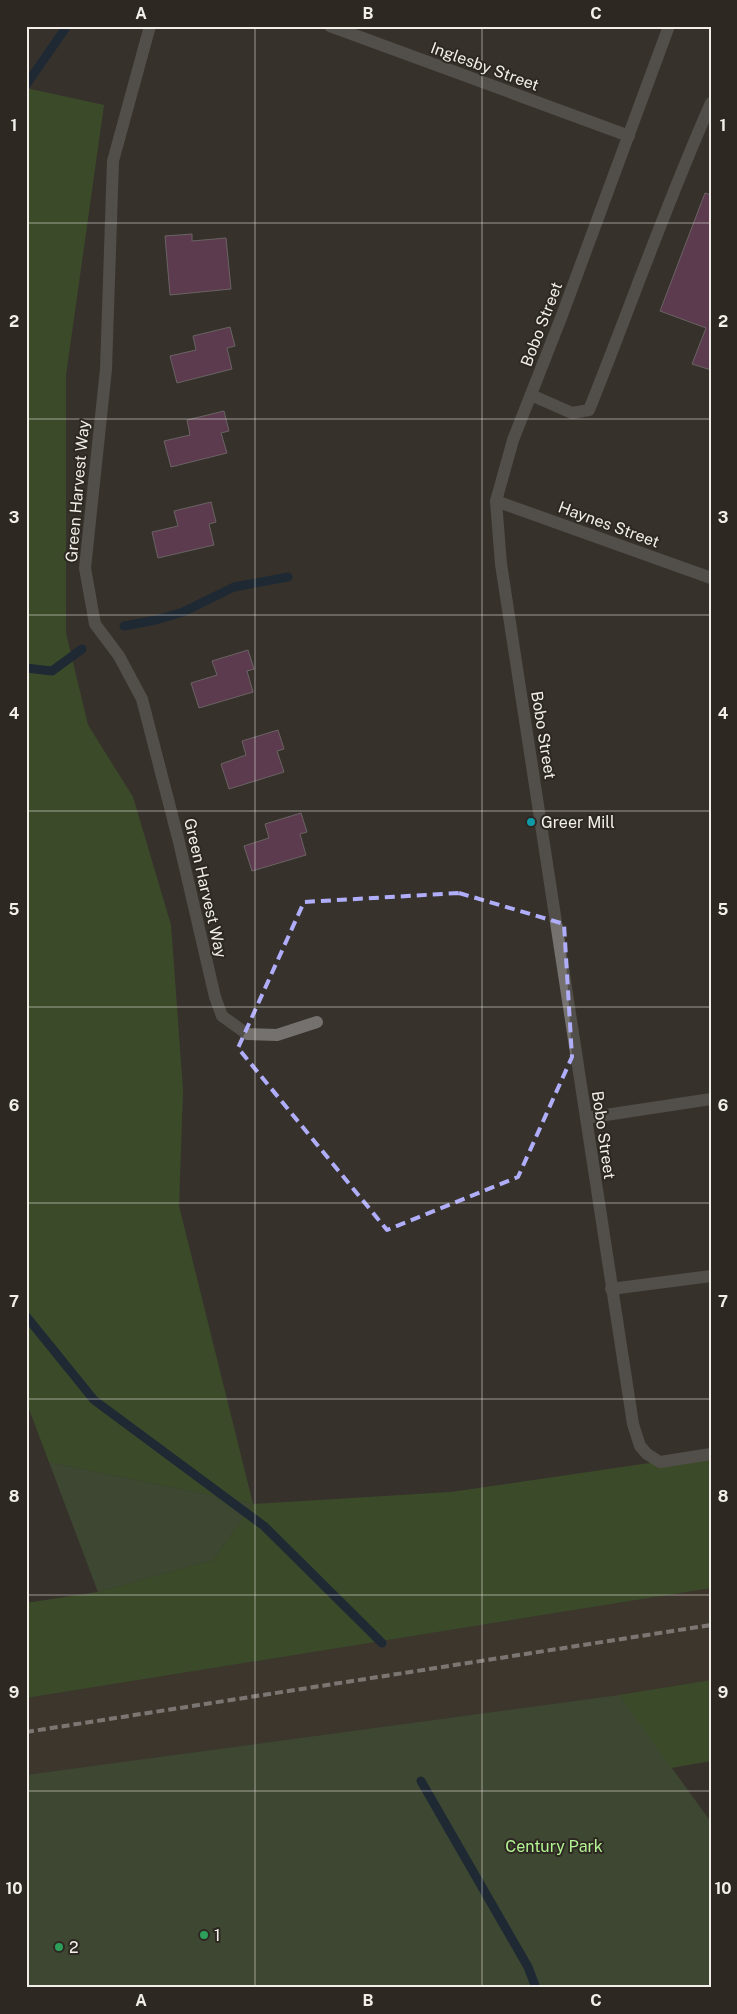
<svg xmlns="http://www.w3.org/2000/svg" width="737" height="2014" viewBox="0 0 737 2014" font-family="'Public Sans',sans-serif">
	<style>
		.built { fill: #453c30 }
		.green { fill: #476239 }
		.forest { fill: #406c27 }
		.lines { fill: none; stroke-linecap: round; stroke-linejoin: round }
		.stream { stroke: #00213e; stroke-width: 9 }
		.building { fill: #894779; stroke: #a89fa5 }
		.minor { stroke: #74716e; stroke-width: 12 }
		.rail { stroke: #cecbc6; stroke-width: 4; stroke-dasharray: 8 4; stroke-linecap: butt }
		.marked { fill: none; stroke: #b0aefa; stroke-width: 4; stroke-dasharray: 10 6; stroke-linejoin: round }
		.grid { fill: none; stroke: #f2efeb; stroke-width: 1; stroke-opacity: 0.55 }
		.culture-dot { fill: #0f9aa8; stroke: #2d2822; stroke-width: 2 }
		.leisure-dot { fill: #2e9e5b; stroke: #2d2822; stroke-width: 2 }
		.labels { text-anchor: middle; stroke-width: 4; stroke-linejoin: round; paint-order: stroke }
		.street-label { font-size: 16px; fill: #f2efeb; stroke: #2d2822 }
		.poi-label { font-size: 16px; fill: #f2efeb; stroke: #2d2822; text-anchor: start }
		.park-label { font-size: 16px; fill: #b3f393; stroke: #2d2822 }
		.neatline { fill: none; stroke: #f2efeb; stroke-width: 2 }
		.grid-label { font-size: 16px; text-anchor: middle; font-weight: bold; fill: #f2efeb }
	</style>
	<rect width="100%" height="100%" fill="#37322b"/>
	<path class="built" d="M711 1588V1680L619 1695 26 1775V1698Z"/>
	<g class="green">
		<path d="M49 1462 253 1504 213 1560 98 1592Z"/>
		<path d="M619 1695 711 1822V1988H26V1775Z"/>
	</g>
	<g class="forest">
		<path d="M26 88 104 105 66 375V633L88 725 133 797 171 925 183 1090 179 1206 253 1504 451 1492 711 1454V1588L26 1698V1603L98 1592 213 1560 253 1504 49 1462 26 1401Z"/>
		<path d="M711 1680V1761L671 1768 619 1695Z"/>
	</g>
	<g class="lines">
		<g class="stream">
			<path d="M26 85 67 26"/>
			<path d="M124 626 156 620 183 612 234 587 288 577"/>
			<path d="M26 668 52 671 82 649"/>
			<path d="M26 1316 94 1400 264 1526 382 1643"/>
			<path d="M421 1781 528 1967 536 1988"/>
		</g>
	</g>
	<g class="building">
		<path d="M705 193 711 195V370L692 364 706 328 660 311Z"/>
		<path d="M192 234V241L226 238 231 289 170 295 165 236Z"/>
		<path d="M230 327 235 346 227 348 232 369 177 383 170 356 196 350 193 336Z"/>
		<path d="M224 411 229 431 221 433 227 453 171 467 164 441 190 435 187 420Z"/>
		<path d="M211 502 216 522 209 524 214 545 158 558 152 532 178 526 174 511Z"/>
		<path d="M248 650 254 669 247 671 253 692 199 708 191 683 217 675 212 661Z"/>
		<path d="M278 730 284 749 277 751 284 772 229 789 221 764 246 755 242 741Z"/>
		<path d="M301 813 307 832 300 834 306 855 252 871 244 846 269 838 265 824Z"/>
	</g>
	<g class="lines">
		<g class="minor">
			<path d="M150 26 113 161 106 369 85 568 95 624 119 656 142 699 179 842 215 997 222 1016 247 1034 277 1035 317 1022"/>
			<path d="M330 26 629 136"/>
			<path d="M669 26 561 318 513 440 496 501 501 564 633 1424 640 1446 647 1454 660 1462 711 1454"/>
			<path d="M531 395 572 413 589 410C630 308 666 204 711 103"/>
			<path d="M496 501 711 578"/>
			<path d="M586 1118 711 1099"/>
			<path d="M611 1289 711 1276"/>
		</g>
		<path class="rail" d="M26 1732 711 1625"/>
	</g>
	<path d="M0 0H737V2014H0ZM459 893 564 924 572 1057 518 1177 387 1230 238 1048 304 902Z" fill="#37322b" fill-opacity=".55" fill-rule="evenodd"/>
	<path class="marked" d="M459 893 564 924 572 1057 518 1177 387 1230 238 1048 304 902Z"/>
	<path class="grid" d="M255 26V1988M482 26V1988M26 223H711M26 419H711M26 615H711M26 811H711M26 1007H711M26 1203H711M26 1399H711M26 1595H711M26 1791H711"/>
	<circle class="culture-dot" cx="531" cy="822" r="5"/>
	<g class="leisure-dot">
		<circle cx="204" cy="1935" r="5"/>
		<circle cx="59" cy="1947" r="5"/>
	</g>
	<g class="labels">
		<g class="street-label">
			<text transform="translate(485 66) rotate(20)" y="6">Inglesby Street</text>
			<text transform="translate(541 324) rotate(-69)" y="6">Bobo Street</text>
			<text transform="translate(77 491) rotate(-85)" y="6">Green Harvest Way</text>
			<text transform="translate(609 524) rotate(20)" y="6">Haynes Street</text>
			<text transform="translate(544 735) rotate(81)" y="6">Bobo Street</text>
			<text transform="translate(206 888) rotate(77)" y="6">Green Harvest Way</text>
			<text transform="translate(604 1135) rotate(82)" y="6">Bobo Street</text>
		</g>
		<g class="poi-label">
			<text x="541" y="828">Greer Mill</text>
			<text x="214" y="1941">1</text>
			<text x="69" y="1953">2</text>
		</g>
		<g class="park-label">
			<text x="554" y="1852">Century Park</text>
		</g>
	</g>
	<rect width="737" height="2014" fill="none" stroke="#2d2822" stroke-width="55"/>
	<rect x="28" y="28" width="682" height="1958" class="neatline"/>
	<g class="grid-label">
		<text x="141" y="19">A</text>
		<text x="368" y="19">B</text>
		<text x="596" y="19">C</text>
		<text x="14" y="131">1</text>
		<text x="723" y="131">1</text>
		<text x="14" y="327">2</text>
		<text x="723" y="327">2</text>
		<text x="14" y="523">3</text>
		<text x="723" y="523">3</text>
		<text x="14" y="719">4</text>
		<text x="723" y="719">4</text>
		<text x="14" y="915">5</text>
		<text x="723" y="915">5</text>
		<text x="14" y="1111">6</text>
		<text x="723" y="1111">6</text>
		<text x="14" y="1307">7</text>
		<text x="723" y="1307">7</text>
		<text x="14" y="1502">8</text>
		<text x="723" y="1502">8</text>
		<text x="14" y="1698">9</text>
		<text x="723" y="1698">9</text>
		<text x="14" y="1894">10</text>
		<text x="723" y="1894">10</text>
		<text x="141" y="2006">A</text>
		<text x="368" y="2006">B</text>
		<text x="596" y="2006">C</text>
	</g>
</svg>
